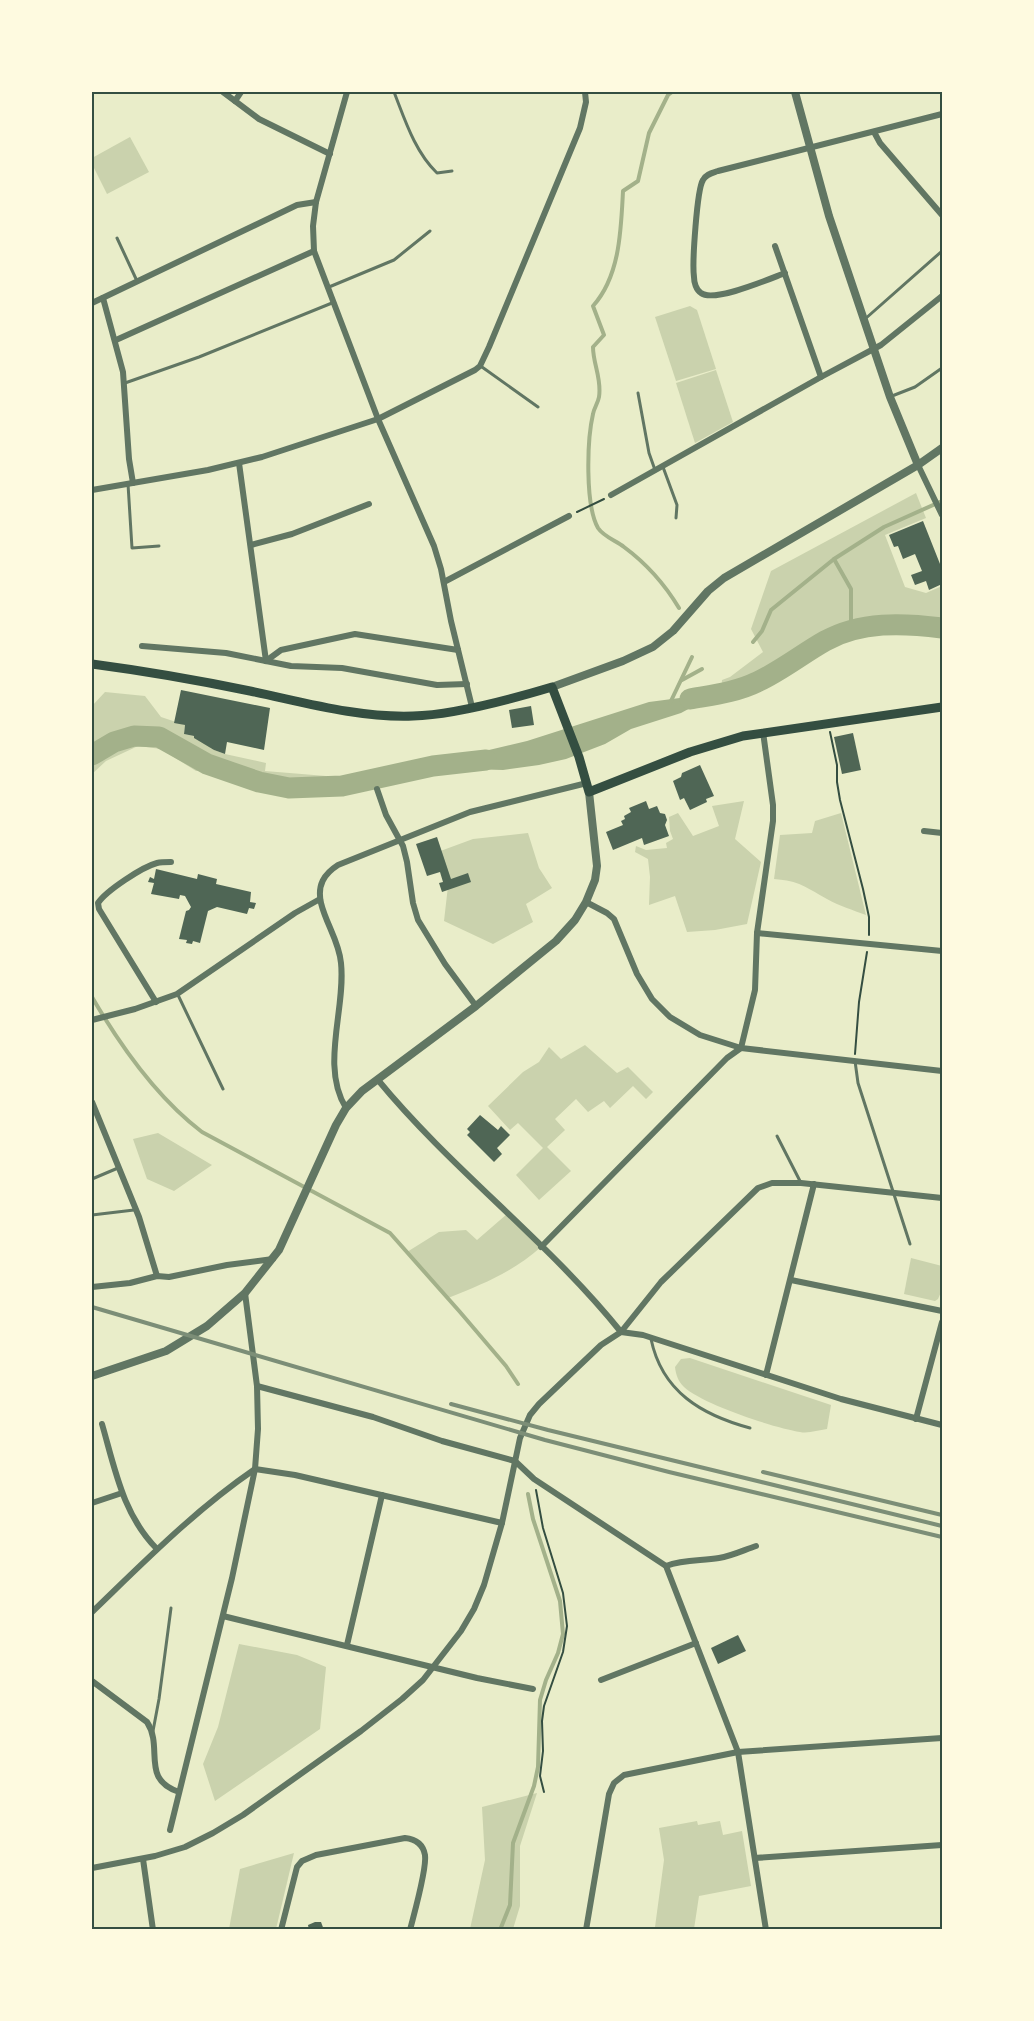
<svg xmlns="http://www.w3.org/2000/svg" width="1034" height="2021" viewBox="0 0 1034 2021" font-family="'Source Sans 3',sans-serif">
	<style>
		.green { fill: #cad2ad }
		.water { fill: #a3b18a }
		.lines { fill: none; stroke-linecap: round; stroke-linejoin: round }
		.stream { stroke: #a3b18a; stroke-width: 4 }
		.river { stroke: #a3b18a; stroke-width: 21 }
		.building { fill: #4f6655 }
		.path { stroke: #344e41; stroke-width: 2 }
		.service { stroke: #617663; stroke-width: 3 }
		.minor { stroke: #617663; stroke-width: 6 }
		.tertiary { stroke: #617663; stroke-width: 8 }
		.secondary { stroke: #344e41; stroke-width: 9 }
		.rail { stroke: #7c8e77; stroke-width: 4 }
		.neatline { fill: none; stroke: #344e41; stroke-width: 2 }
	</style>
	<rect width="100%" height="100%" fill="#e9edc9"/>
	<g class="green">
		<path d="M130 137 149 172 107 194 92 164V158Z"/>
		<path d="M690 306 697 310 716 369 676 381 655 317Z"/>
		<path d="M716 370 733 422 695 443 676 383Z"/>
		<path d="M916 493 926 518 885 535 905 587 926 593 942 586V628C901 622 868 622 829 639 809 648 792 663 774 674 757 683 740 689 721 693L722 680 730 677 763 652 751 629 771 571Z"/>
		<path d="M105 692 145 696 161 717 185 725 184 734 194 736 214 750 225 754 266 763 265 771 326 776 328 785H294L233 769 196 771 161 749 138 746 106 761 92 774V706Z"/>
		<path d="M744 801 735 839 761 862 747 924 715 930 687 932 675 896 649 905 650 877 648 859 635 852 636 846 646 850 667 848 666 843 673 839 670 831 669 817 678 813 693 836 719 826 712 806Z"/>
		<path d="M841 813 866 915C853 910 839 906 827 899 805 887 800 881 774 879L780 835 812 833 815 821Z"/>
		<path d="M528 833 539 868 552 888 526 904 533 922 493 944 444 921 448 886 435 853 473 839Z"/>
		<path d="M585 1045 617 1073 628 1067 653 1092 646 1099 633 1086 610 1108 604 1101 588 1112 576 1099 555 1119 565 1130 547 1147 571 1171 539 1200 516 1175 543 1148 518 1123 510 1130 488 1106 523 1072 539 1062 549 1047 561 1059Z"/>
		<path d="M158 1133 212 1165 174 1191 147 1179 133 1139Z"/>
		<path d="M507 1214 541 1247C513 1272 483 1284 448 1298L407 1252 439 1232 466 1230 477 1240Z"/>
		<path d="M911 1258 942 1266V1290L938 1299 935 1301 904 1294Z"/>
		<path d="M690 1358 831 1405 827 1429C818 1430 808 1434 800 1432 774 1428 702 1404 684 1387 678 1381 676 1375 675 1367L681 1359Z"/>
		<path d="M239 1644 297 1655 326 1667 320 1729 215 1801 203 1764 218 1727Z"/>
		<path d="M537 1793 520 1846V1906L513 1929H470L485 1860 482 1807Z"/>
		<path d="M697 1821 698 1825 720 1821 723 1835 742 1831 751 1886 699 1896 694 1929 655 1927 664 1860 659 1828Z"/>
		<path d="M294 1853 276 1929H229L240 1869Z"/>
	</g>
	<path class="water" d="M718 693 681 713 631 729 605 744 566 759 539 765 503 770 468 769 459 766 458 763 472 754 527 741 649 702Z"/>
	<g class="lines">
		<g class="stream">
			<path d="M672 92 668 95 649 133 638 181 623 191C621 230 620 276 593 306L604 335 593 347C593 364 602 379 599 397 598 403 594 408 593 414 587 440 585 505 598 528 603 536 616 541 624 547 647 564 664 583 679 608"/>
			<path d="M834 559 851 589V631"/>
			<path d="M753 642 762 631 771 610 834 559 884 527 942 501"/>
			<path d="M682 680 702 669"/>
			<path d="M670 703 692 657"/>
			<path d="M92 997C121 1047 156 1097 202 1132L390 1233 460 1312 506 1366 518 1384"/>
			<path d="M500 1930 510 1905 513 1843 534 1786 538 1767 540 1700 546 1680 558 1653 563 1634 560 1601 533 1519 528 1494"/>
		</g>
		<g class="river">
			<path d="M690 699C712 695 737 692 757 682 781 671 802 654 825 641 861 621 903 623 942 628"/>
			<path d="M92 755 114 742 134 736 159 737 207 764 259 782 289 788 342 786 433 766 486 760"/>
		</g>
	</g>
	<g class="building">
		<path d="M923 521 942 569V584L929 590 926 581 915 585 911 575 922 571 915 554 903 559 898 546 894 547 889 535Z"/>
		<path d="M181 690 270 708 264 750 227 742 225 754 214 750 194 738V736L184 734 185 725 174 723Z"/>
		<path d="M531 706 534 725 512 728 509 710Z"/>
		<path d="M853 733 861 770 842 774 834 737Z"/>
		<path d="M700 765 714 796 706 799 707 802 690 810 684 798 680 800 673 781 681 777 682 773Z"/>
		<path d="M646 801 649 809 657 806 660 813 665 814 667 820 665 825 669 836 644 845 642 838 613 850 606 832 623 825 621 821 625 819 624 816 631 812 629 808Z"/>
		<path d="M437 837 451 879 468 873 471 882 442 892 439 883 443 882 440 872 427 876 416 844Z"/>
		<path d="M156 869 197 879 198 874 217 879 216 884 251 892 250 902 256 903 254 909 249 908 247 914 217 907 208 911 200 943 193 941 192 944 186 943 187 940 179 939 186 911 189 910 191 907 185 896 180 895 179 899 151 894 154 883 148 882 150 877 154 879Z"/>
		<path d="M480 1115 498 1130 501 1126 510 1135 497 1148 502 1154 494 1162 467 1135 470 1132 467 1129Z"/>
		<path d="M738 1635 746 1651 718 1664 711 1648Z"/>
		<path d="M315 1922H321L324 1930H309L308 1925Z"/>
	</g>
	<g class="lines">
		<g class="path">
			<path d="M577 512 604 499"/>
			<path d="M830 732 837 765V782L840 800 863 889 869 917V935"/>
			<path d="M855 1054 859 1002 867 952"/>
			<path d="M536 1490 543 1528 563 1593 567 1626 563 1652 544 1706 542 1721 543 1751 540 1776 544 1792"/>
		</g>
		<g class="service">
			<path d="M394 92C405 120 415 152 437 173L452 171"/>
			<path d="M117 238 137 281"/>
			<path d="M329 287 394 260 430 231"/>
			<path d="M865 319 942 251"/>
			<path d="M482 367 538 407"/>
			<path d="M125 383 199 357 332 303"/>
			<path d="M638 393 649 453 655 470"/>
			<path d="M892 396 915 387 942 368"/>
			<path d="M663 467 677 505 676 518"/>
			<path d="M128 484 132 548 159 546"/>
			<path d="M178 995 223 1089"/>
			<path d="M855 1061 858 1083 910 1244"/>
			<path d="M777 1136 801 1183"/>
			<path d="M92 1179 118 1168"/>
			<path d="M92 1215 134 1210"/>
			<path d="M651 1339C662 1392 702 1415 750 1428"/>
			<path d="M153 1731 159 1699 171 1608"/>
		</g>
		<g class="minor">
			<path d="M223 92 259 119 330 154"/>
			<path d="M347 92 316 202 313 226 314 251 378 419 434 546 441 569 451 621 472 707"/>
			<path d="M235 101 241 92"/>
			<path d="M874 132 880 143 942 215"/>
			<path d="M775 246 821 377"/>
			<path d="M785 273C769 279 714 303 701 293 696 290 694 282 694 277 692 263 697 189 703 180 706 174 712 173 718 171L942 114"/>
			<path d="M103 298 123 372 129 459 133 483"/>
			<path d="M92 303 297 205 316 202"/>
			<path d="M116 340 314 251"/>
			<path d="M239 463 266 661"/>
			<path d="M918 465 942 515"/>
			<path d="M92 490 208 470 262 457 378 419 475 370 480 366 489 347 580 128 586 102 585 92"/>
			<path d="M611 495 821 377 881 345 942 296"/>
			<path d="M251 545 292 534 369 504"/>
			<path d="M444 582 569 516"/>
			<path d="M142 646 226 653 291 666 342 668 437 685 467 684"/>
			<path d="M266 661 281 650 355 634 458 650"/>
			<path d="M377 789 386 815 403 846 407 862 413 903 418 920 445 964 476 1006"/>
			<path d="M924 831 942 833"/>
			<path d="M586 902 607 913 614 919 637 974 652 999 670 1017 700 1035 741 1048 942 1071"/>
			<path d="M757 933 942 951"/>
			<path d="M156 1002 99 909 98 903C106 891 142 867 157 863 161 862 166 862 171 862"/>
			<path d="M92 1020 135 1009 177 994 295 913 320 899"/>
			<path d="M378 1080C452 1170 548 1241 621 1332"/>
			<path d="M92 1102 139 1217 157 1276"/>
			<path d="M346 1108C320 1066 346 1009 341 963 339 941 326 924 321 903 317 885 324 874 338 865L470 812 587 783"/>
			<path d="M541 1247 727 1058 741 1048 755 990 757 933 773 821V805L763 732"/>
			<path d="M791 1280 942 1311"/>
			<path d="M92 1287 130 1283 157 1276 169 1277 227 1265 273 1259"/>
			<path d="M621 1332 643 1335 841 1399 942 1425"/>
			<path d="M766 1375 814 1184"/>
			<path d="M257 1386 373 1417 442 1441 515 1461 534 1479 666 1566 738 1752 766 1930"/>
			<path d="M916 1419 942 1322"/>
			<path d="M102 1424C115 1469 123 1515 157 1549"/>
			<path d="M92 1503 122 1493"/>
			<path d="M666 1566C684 1559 701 1561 719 1558 732 1556 744 1550 756 1546"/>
			<path d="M92 1612C144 1562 195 1510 255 1469L295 1475 502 1523"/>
			<path d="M223 1616 477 1678 533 1689"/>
			<path d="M347 1645 382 1495"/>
			<path d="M601 1680 696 1643"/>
			<path d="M92 1681 147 1722C164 1748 140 1779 179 1792"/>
			<path d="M170 1830 232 1578 255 1469 258 1429 257 1386 245 1293"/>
			<path d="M755 1858 942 1845"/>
			<path d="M143 1859 153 1930"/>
			<path d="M92 1868 155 1856 185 1847 213 1833 243 1815 361 1731 402 1699 423 1680 461 1631 474 1609 484 1585 502 1523 520 1438 530 1415 539 1404 601 1345 621 1332 661 1282 758 1188 772 1183H801L942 1198"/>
			<path d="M281 1930 297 1867 302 1861 316 1855 405 1838C415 1839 423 1844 425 1855 427 1869 414 1914 410 1930"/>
			<path d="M586 1930 609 1794 614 1783 624 1775 738 1752 942 1738"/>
		</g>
		<g class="tertiary">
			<path d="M795 92 829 216 890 397 918 465"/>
			<path d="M552 687 623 661 653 647 673 631 708 591 724 578 918 465 942 448"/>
			<path d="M92 1376 166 1351 207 1326 245 1293 279 1250 336 1125 346 1108 362 1091 476 1006 556 941 575 920 586 902 595 880 597 866 589 792"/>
		</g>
		<path class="secondary" d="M92 664C145 671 197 680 250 691 303 702 358 718 413 716 453 715 512 699 552 687L579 757 589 792 690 752 743 736 942 707"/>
		<g class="rail">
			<path d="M92 1307 545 1440 669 1472 942 1537"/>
			<path d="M451 1404 548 1430 942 1526"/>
			<path d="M763 1472 942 1515"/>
		</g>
	</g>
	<rect width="1034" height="2021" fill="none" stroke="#fefae0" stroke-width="186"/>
	<rect x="93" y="93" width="848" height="1835" class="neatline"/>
</svg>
